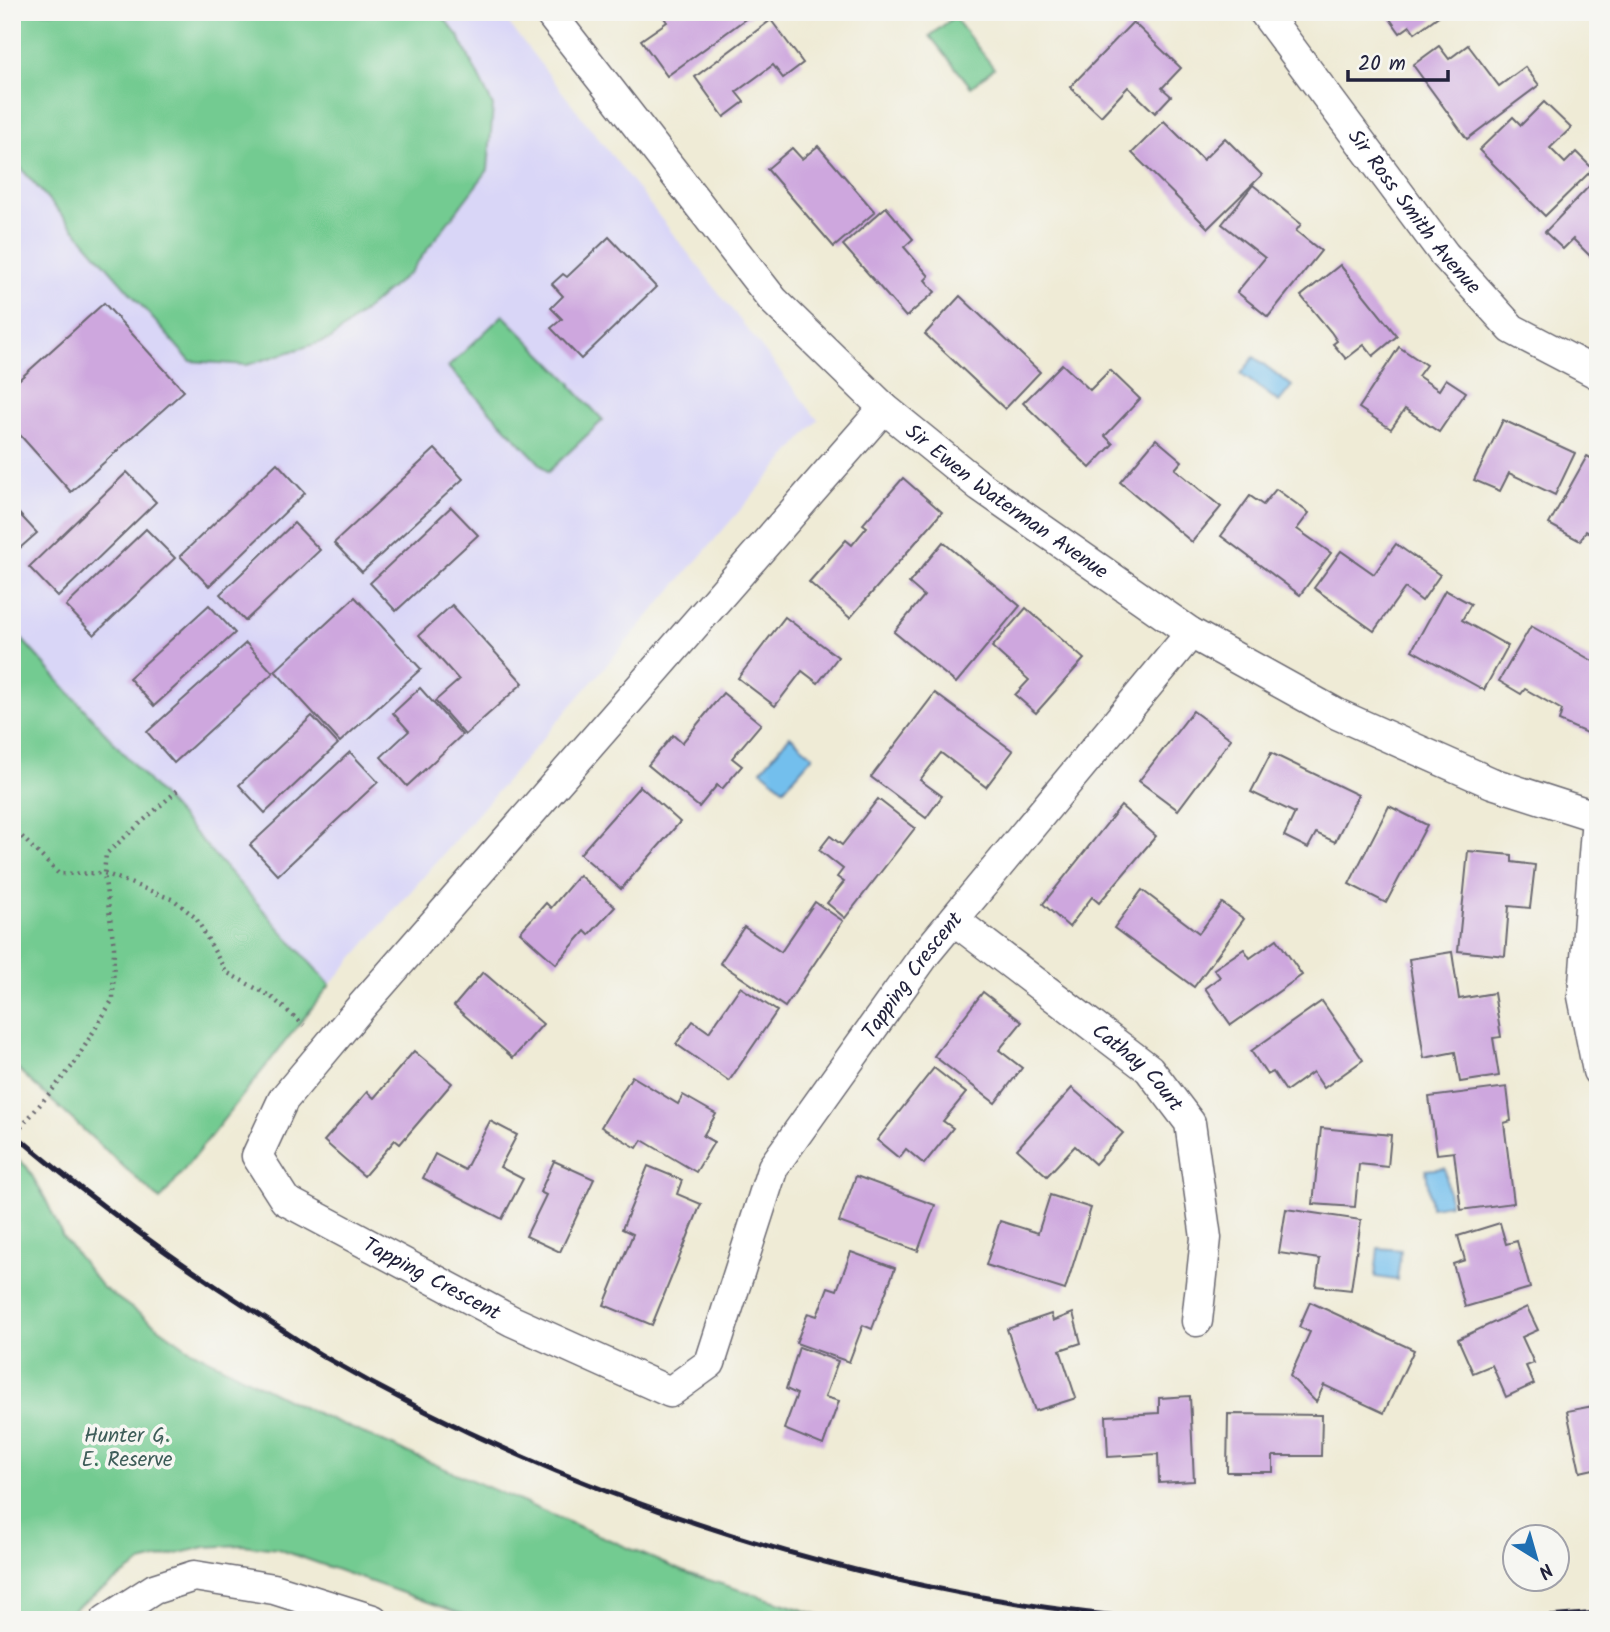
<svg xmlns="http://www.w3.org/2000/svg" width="1610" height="1632" viewBox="0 0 1610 1632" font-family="Kalam,sans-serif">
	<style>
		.built { fill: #d9d6f7 }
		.green { fill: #73cb91; stroke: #4a7666; stroke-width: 2 }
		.water { fill: #73bfed; stroke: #4a7094; stroke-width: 2 }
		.building { fill: #cea7de }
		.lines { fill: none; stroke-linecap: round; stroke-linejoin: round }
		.minor-casing { stroke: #6a6871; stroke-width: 33 }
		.path { stroke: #6a6871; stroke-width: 4.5; stroke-dasharray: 2 5; stroke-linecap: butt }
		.minor { stroke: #fff; stroke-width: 30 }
		.rail { stroke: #22223b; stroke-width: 5 }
		.path-bridge { stroke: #6a6871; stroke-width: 4.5; stroke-dasharray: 2 5; stroke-linecap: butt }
		.labels { text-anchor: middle; stroke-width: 7; stroke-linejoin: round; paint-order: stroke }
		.street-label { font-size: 21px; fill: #22223b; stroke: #f6f6f2 }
		.park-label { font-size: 21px; fill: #3e5d59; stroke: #f6f6f2 }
	</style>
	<rect width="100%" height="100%" fill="#f6f6f2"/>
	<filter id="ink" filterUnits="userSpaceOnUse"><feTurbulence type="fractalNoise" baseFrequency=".0143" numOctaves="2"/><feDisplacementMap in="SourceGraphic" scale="14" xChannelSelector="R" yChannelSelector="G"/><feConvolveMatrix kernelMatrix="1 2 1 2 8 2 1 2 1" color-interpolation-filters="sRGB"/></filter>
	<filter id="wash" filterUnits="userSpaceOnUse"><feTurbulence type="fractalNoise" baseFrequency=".00686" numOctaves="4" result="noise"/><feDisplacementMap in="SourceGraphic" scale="28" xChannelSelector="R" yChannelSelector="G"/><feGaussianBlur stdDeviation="1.57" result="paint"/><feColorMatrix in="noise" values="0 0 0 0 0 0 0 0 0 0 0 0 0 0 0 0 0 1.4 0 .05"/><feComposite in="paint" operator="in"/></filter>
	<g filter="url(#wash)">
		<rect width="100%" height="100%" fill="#efebd6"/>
		<path class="built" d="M12 12H500L818 420 330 985 12 627Z"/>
		<g class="green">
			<path d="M12 12H439L459 37 493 106 488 170 410 272 331 339 247 365 190 361 12 158Z"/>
			<path d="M954 17 994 68 971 87 930 36Z"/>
			<path d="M503 315 572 384 571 386 603 420 548 472 448 367Z"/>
			<path d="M12 628 330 985 160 1200 12 1064Z"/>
			<path d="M12 1154 27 1167 46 1200 63 1237 102 1287 189 1349 300 1406 684 1572 834 1620H479L278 1549 242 1545 205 1547 141 1563 58 1620H12Z"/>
		</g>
		<g class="water">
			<path d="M1254 357 1292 386 1279 402 1241 374Z"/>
			<path d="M790 736 813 756 784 789 761 770Z"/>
			<path d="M1445 1168 1450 1204 1431 1207 1426 1170Z"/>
			<path d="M1378 1248 1401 1250 1397 1280 1375 1277Z"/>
		</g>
		<g id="blocks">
			<g class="building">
				<path d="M660 12H755L667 76 641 40 667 22Z"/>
				<path d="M1385 12H1444L1415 33 1410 26 1400 33Z"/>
				<path d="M771 20 803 63 783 78 773 65 736 92 744 102 724 117 695 77Z"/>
				<path d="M1133 22 1181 68 1162 88 1171 96 1155 113 1128 87 1101 116 1070 87Z"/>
				<path d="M1468 45 1499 86 1525 67 1539 85 1467 139 1413 65 1439 46 1449 59Z"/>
				<path d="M1544 102 1571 128 1550 148 1565 163 1576 152 1593 169 1545 216 1479 150 1513 117 1521 125Z"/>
				<path d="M1164 121 1203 160 1225 138 1262 175 1208 228 1132 153Z"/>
				<path d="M818 146 875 212 834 247 767 169 792 148 802 159Z"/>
				<path d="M1598 177V264L1573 239 1563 249 1545 232Z"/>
				<path d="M1253 185 1301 224 1296 231 1321 251 1268 317 1237 292 1265 258 1222 224Z"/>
				<path d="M886 207 913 239 904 247 929 276 925 280 935 292 906 317 843 245Z"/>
				<path d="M609 237 656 287 581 359 551 328 562 319 551 308 563 296 552 284 563 274 567 277Z"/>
				<path d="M1340 265 1397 336 1373 356 1364 345 1346 359 1333 344 1337 341 1331 332 1301 296Z"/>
				<path d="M960 296 1040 372 1005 409 925 334Z"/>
				<path d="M104 303 184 391 71 492 12 426V386Z"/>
				<path d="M1399 347 1426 365 1418 376 1439 390 1446 379 1466 392 1439 432 1405 409 1391 429 1359 408Z"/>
				<path d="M1062 364 1090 390 1110 370 1140 399 1105 436 1113 444 1090 468 1023 403Z"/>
				<path d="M1503 420 1575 453 1555 495 1509 473 1500 491 1474 480Z"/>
				<path d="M1156 439 1182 461 1175 469 1221 507 1192 542 1120 482Z"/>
				<path d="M435 449 463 479 362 572 334 543Z"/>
				<path d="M1587 456 1598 462V538L1586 531 1580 541 1549 524Z"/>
				<path d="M277 463 305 493 209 586 180 556Z"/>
				<path d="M127 472 156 502 58 597 29 567Z"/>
				<path d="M903 478 942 512 850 618 809 582 846 540 852 545 867 527 863 524Z"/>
				<path d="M1276 489 1309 513 1297 529 1331 553 1300 595 1221 536 1250 496 1263 505Z"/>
				<path d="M12 506 37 533 12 555Z"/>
				<path d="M451 507 478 535 396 611 370 583Z"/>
				<path d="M294 523 320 550 245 621 220 594Z"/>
				<path d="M146 529 175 558 94 635 66 606Z"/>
				<path d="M943 542 1020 606 956 683 894 632 924 596 909 583Z"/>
				<path d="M1396 544 1440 575 1422 601 1405 588 1374 631 1314 588 1341 551 1374 574Z"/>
				<path d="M1445 590 1471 604 1462 620 1508 646 1484 690 1412 650Z"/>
				<path d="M355 597 421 669 340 742 275 671Z"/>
				<path d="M209 605 235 633 154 706 129 678Z"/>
				<path d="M452 605 523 683 465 735 435 701 459 680 419 635Z"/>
				<path d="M1026 608 1084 659 1036 713 1015 695 1029 680 992 647Z"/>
				<path d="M785 617 838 657 818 683 802 671 775 706 738 678Z"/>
				<path d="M1531 626 1598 664V711L1591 735 1559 721 1562 710 1525 689 1521 694 1499 681Z"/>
				<path d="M246 643 273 673 174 763 147 732Z"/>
				<path d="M420 688 462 735 407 786 381 757 409 731 393 713Z"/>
				<path d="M723 693 761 724 732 758 742 766 722 789 717 785 699 807 648 765 673 735 682 743Z"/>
				<path d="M935 693 1013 751 986 787 941 753 920 780 942 796 926 818 871 777Z"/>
				<path d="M1193 711 1231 739 1178 810 1139 781Z"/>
				<path d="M312 716 338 744 265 813 239 785Z"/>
				<path d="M350 752 378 782 278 875 250 845Z"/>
				<path d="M1271 753 1358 795 1335 842 1316 833 1308 848 1284 836 1295 813 1251 792Z"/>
				<path d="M640 786 680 822 621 889 580 854Z"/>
				<path d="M878 799 915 828 845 918 827 903 844 882 837 877 843 869 819 850 830 836 842 845Z"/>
				<path d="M1121 806 1156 836 1099 903 1092 897 1069 927 1043 904Z"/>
				<path d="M1389 806 1427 825 1386 903 1349 884Z"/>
				<path d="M1468 851 1512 855V862L1535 865 1530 908 1509 906 1505 956 1458 951Z"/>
				<path d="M579 875 615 907 589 935 585 931 556 964 520 932 546 903 551 908Z"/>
				<path d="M1142 890 1199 933 1222 903 1244 919 1194 987 1114 928Z"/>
				<path d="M815 902 843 921 785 1007 720 963 744 927 781 952Z"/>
				<path d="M1277 939 1302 975 1231 1025 1205 988 1220 977 1214 969 1244 949 1250 958Z"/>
				<path d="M1452 952 1459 999 1494 993 1501 1037 1493 1038 1499 1076 1460 1082 1455 1052 1424 1058 1409 959Z"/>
				<path d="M483 972 543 1024 513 1058 454 1006Z"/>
				<path d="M740 987 777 1011 729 1081 676 1044 693 1021 709 1032Z"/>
				<path d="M983 992 1022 1022 999 1050 1022 1068 995 1103 934 1056Z"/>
				<path d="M1322 1001 1363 1060 1324 1088 1313 1072 1286 1091 1273 1072 1267 1075 1251 1051Z"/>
				<path d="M414 1051 452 1083 400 1144 395 1140 364 1176 324 1141 367 1092 374 1098Z"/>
				<path d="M934 1068 966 1093 943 1121 953 1128 924 1164 906 1149 899 1158 877 1140Z"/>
				<path d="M632 1076 678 1104 683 1095 716 1114 703 1136 714 1142 696 1172 642 1140 637 1148 601 1127Z"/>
				<path d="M1507 1087 1511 1121 1504 1123 1514 1203 1461 1210 1454 1152 1437 1154 1429 1097Z"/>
				<path d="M1072 1088 1123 1133 1095 1164 1075 1146 1047 1176 1017 1149Z"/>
				<path d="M490 1121 517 1135 500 1167 523 1179 502 1219 423 1178 435 1154 465 1170Z"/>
				<path d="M1321 1128 1391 1135 1388 1167 1359 1164 1355 1207 1313 1204Z"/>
				<path d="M554 1161 594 1179 560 1252 526 1236 546 1195 540 1192Z"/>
				<path d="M648 1166 682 1180 677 1194 701 1204 652 1325 604 1305 633 1234 622 1229Z"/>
				<path d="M856 1176 935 1205 918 1251 839 1222Z"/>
				<path d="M1050 1195 1091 1208 1065 1290 986 1265 1000 1221 1038 1233Z"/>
				<path d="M1286 1209 1361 1220 1351 1290 1316 1286 1320 1259 1279 1253Z"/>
				<path d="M1500 1223 1506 1244 1517 1241 1530 1288 1465 1307 1453 1264 1465 1260 1458 1236Z"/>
				<path d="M851 1252 895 1268 872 1329 863 1325 849 1362 796 1343 808 1313 817 1316 828 1287 837 1290Z"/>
				<path d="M1310 1302 1414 1350 1384 1413 1324 1385 1316 1402 1290 1376 1310 1332 1299 1327Z"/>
				<path d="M1527 1307 1538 1330 1522 1337 1534 1363 1526 1366 1534 1384 1506 1397 1492 1365 1473 1373 1458 1339Z"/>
				<path d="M1073 1313 1081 1343 1060 1350 1076 1398 1035 1411 1007 1329 1051 1314 1053 1321Z"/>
				<path d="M799 1347 838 1361 825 1397 839 1401 823 1445 784 1429 797 1394 786 1389Z"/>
				<path d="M1190 1396 1194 1481 1159 1483 1158 1454 1108 1457 1106 1416 1159 1413V1398Z"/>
				<path d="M1598 1405V1468L1580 1472 1567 1411Z"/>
				<path d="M1228 1414 1322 1415 1321 1456H1273V1472H1227Z"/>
			</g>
		</g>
	</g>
	<g filter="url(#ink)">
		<use href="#blocks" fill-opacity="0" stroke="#6a6871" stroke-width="2"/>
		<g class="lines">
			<defs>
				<g id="minor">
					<path id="s1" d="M549 12 773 300 884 408 980 486 1191 633 1337 714 1492 783 1598 817"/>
					<path id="s2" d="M1264 12 1444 254 1512 329 1598 374"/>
					<path id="s3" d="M884 408 361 1007 283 1100 257 1156 285 1200 512 1321 670 1392 710 1363 773 1167 926 953 1191 633"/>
					<path d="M1597 817 1583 996 1598 1071"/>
					<path id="s4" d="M954 920 1149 1069 1190 1123 1206 1238 1197 1321"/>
					<path d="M106 1620 154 1589 194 1576 274 1589 373 1620"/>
				</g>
			</defs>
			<use href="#minor" class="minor-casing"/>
			<g class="path">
				<path d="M12 827 59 874 104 873 106 854 180 788"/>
				<path d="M74 1064 113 999 114 947 104 873 174 900 196 918 226 972 270 996 304 1025"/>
				<path d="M12 1613 32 1620"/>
			</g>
			<use href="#minor" class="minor"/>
			<g class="rail">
				<path d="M12 1132C90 1199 172 1259 258 1314 280 1328 301 1343 323 1356 572 1500 877 1599 1164 1620"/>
				<path d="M1510 1620 1598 1613"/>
			</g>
			<path class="path-bridge" d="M12 1138 74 1064"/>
		</g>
	</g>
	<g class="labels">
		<g class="street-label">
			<text dy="7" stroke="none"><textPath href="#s2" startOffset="250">Sir Ross Smith Avenue</textPath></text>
			<text dy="7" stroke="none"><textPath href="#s1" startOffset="674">Sir Ewen Waterman Avenue</textPath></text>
			<text dy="7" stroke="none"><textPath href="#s3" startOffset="1953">Tapping Crescent</textPath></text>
			<text dy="7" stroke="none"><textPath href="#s4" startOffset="236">Cathay Court</textPath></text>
			<text dy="7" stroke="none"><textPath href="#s3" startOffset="1197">Tapping Crescent</textPath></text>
		</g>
		<g class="park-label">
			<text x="127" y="1442">Hunter G.<tspan x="127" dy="24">E. Reserve</tspan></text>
		</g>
	</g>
	<rect width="1610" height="1632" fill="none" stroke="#f6f6f2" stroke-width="42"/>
	<g transform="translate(1536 1558) rotate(143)"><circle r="33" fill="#f6f6f2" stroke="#a1a1a9" stroke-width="2"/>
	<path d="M0-5L12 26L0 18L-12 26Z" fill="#1f6fb2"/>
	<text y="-10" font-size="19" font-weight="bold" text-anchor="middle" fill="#22223b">N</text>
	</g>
	<path d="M1348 70v10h100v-10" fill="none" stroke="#22223b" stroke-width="3.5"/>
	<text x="1358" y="70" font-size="21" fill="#22223b" stroke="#f6f6f2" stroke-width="5" paint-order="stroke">20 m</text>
</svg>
